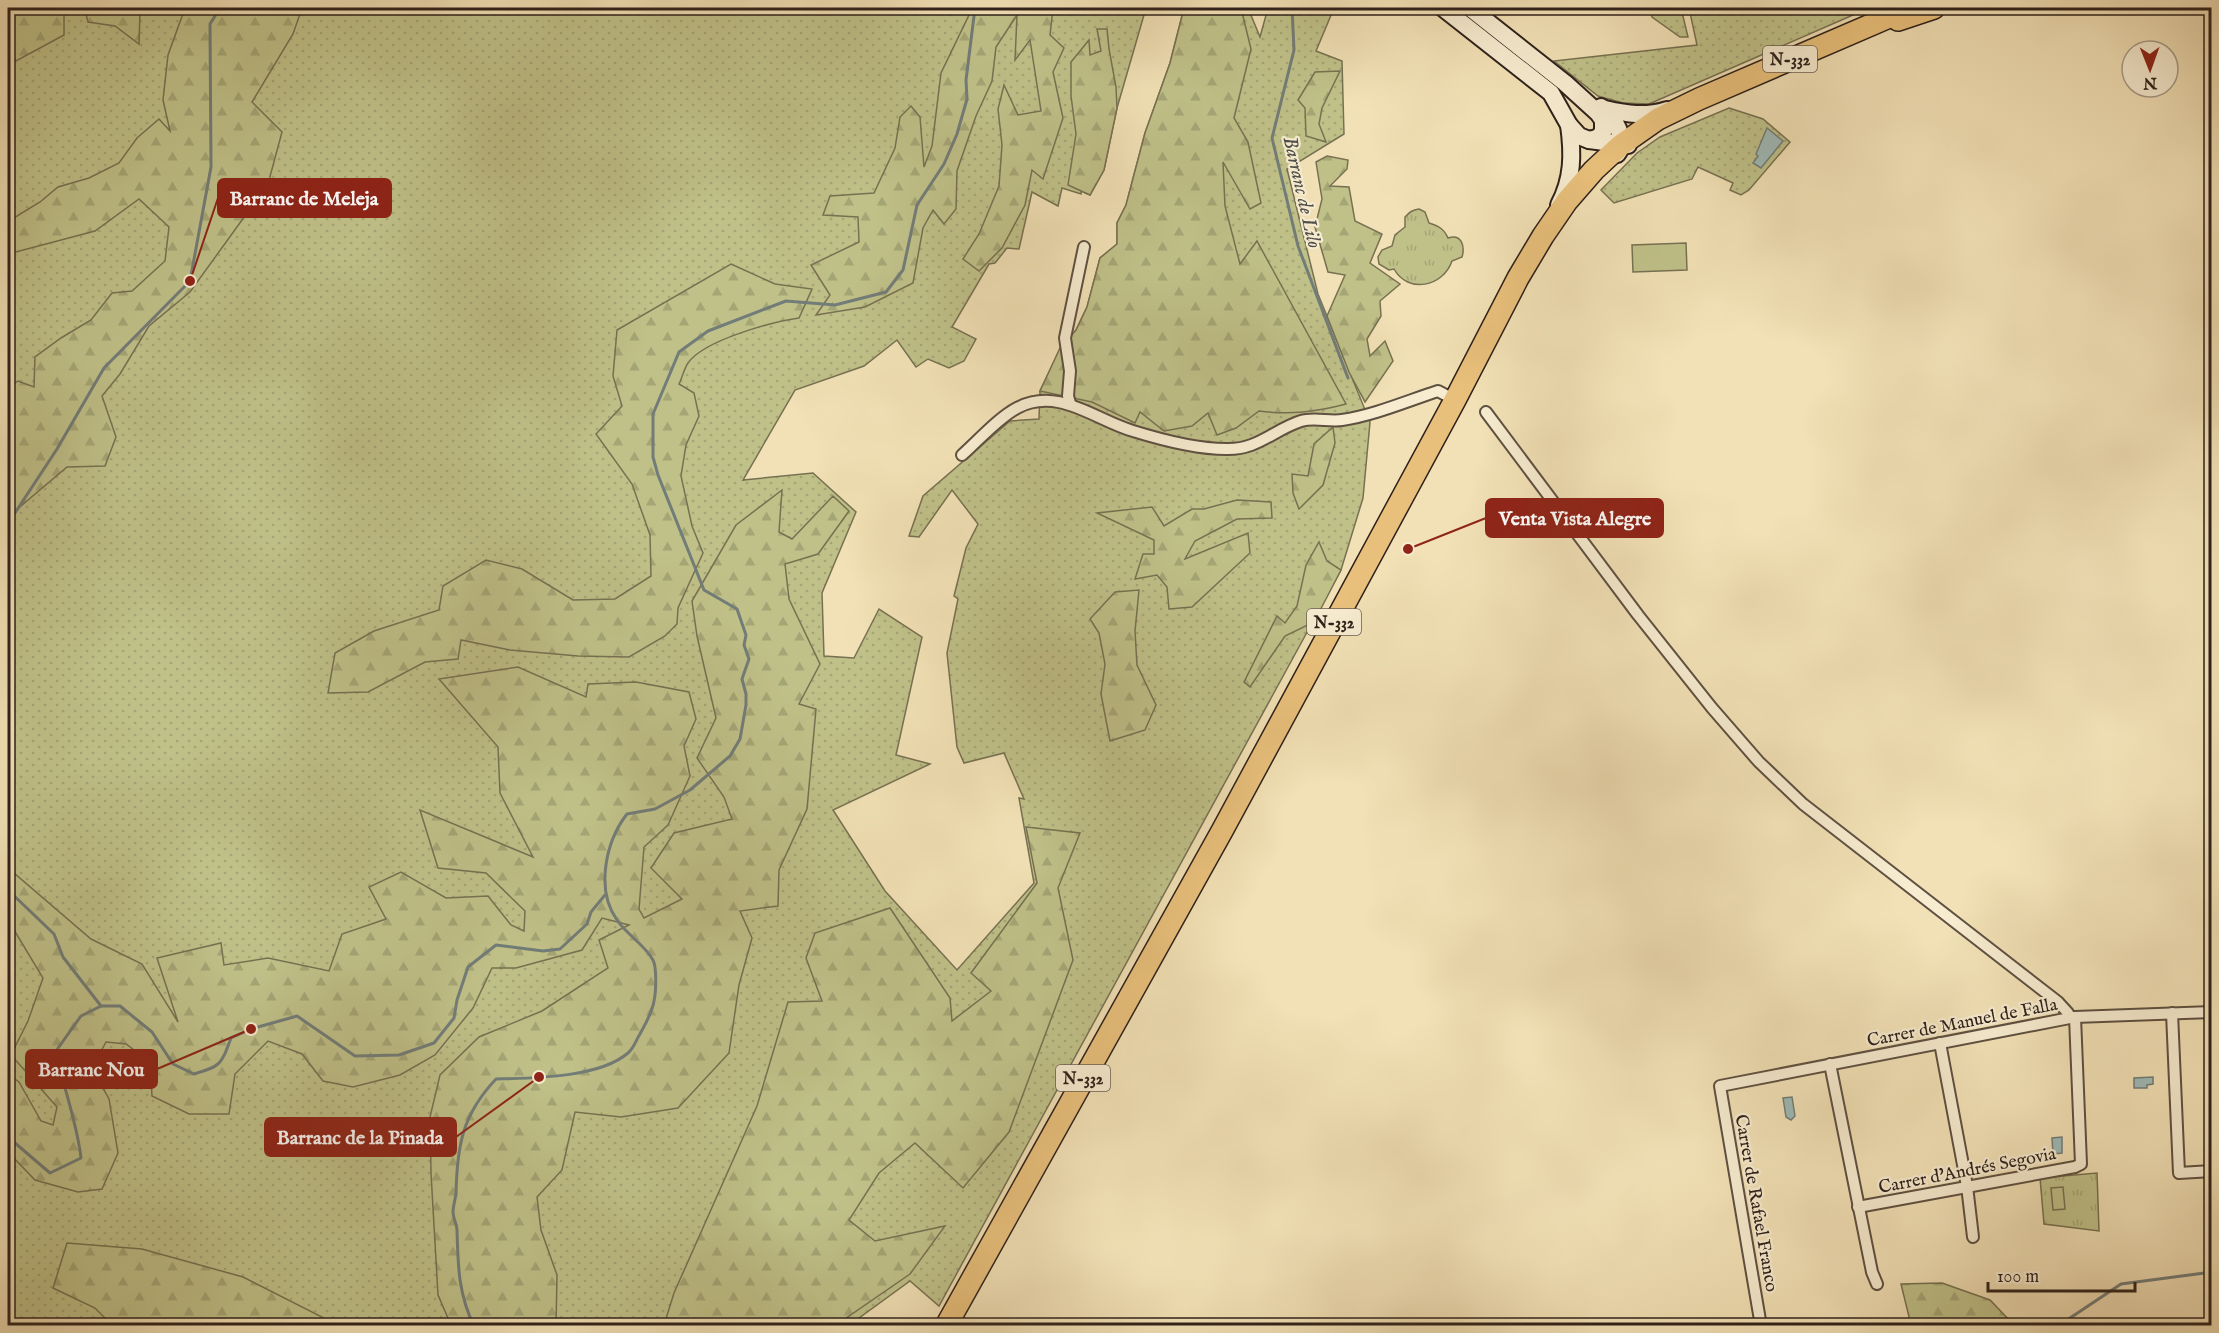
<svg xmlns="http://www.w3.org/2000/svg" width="2219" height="1333" viewBox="0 0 2219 1333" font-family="'IM FELL English',serif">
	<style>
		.grass { fill: url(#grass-dots); stroke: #777152; stroke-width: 1.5 }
		.forest { fill: url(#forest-firs); stroke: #777152; stroke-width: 1.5 }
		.park { fill: url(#park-tufts); stroke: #777152; stroke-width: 1.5 }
		.pitch { fill: #c0c189; stroke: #777152; stroke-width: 1.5 }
		.water { fill: #9fbbb8; stroke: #727d79; stroke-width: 1.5 }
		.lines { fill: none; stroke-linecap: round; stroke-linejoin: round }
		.stream { stroke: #727d79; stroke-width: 3 }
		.street-casing { stroke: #5f5142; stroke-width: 14 }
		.secondary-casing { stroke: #2e211b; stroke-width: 20 }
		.highway-casing { stroke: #2e211b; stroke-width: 24 }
		.street { stroke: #f7ecd0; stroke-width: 10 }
		.secondary { stroke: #f7ecd0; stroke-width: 16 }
		.highway { stroke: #e9c07b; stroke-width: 21 }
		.labels { text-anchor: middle; stroke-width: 4.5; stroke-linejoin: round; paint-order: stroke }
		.shield { fill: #f7ecd0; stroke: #6a5e51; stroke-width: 1.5 }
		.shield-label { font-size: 16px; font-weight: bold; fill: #2e211b }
		.street-label { font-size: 18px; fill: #2e211b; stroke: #f7ecd0 }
		.water-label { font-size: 20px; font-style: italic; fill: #504f4a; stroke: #f7ecd0 }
		.leader { fill: none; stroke: #8f2418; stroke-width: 2 }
		.callout-dot { fill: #8f2418; stroke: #f7ecd0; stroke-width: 2 }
		.callout { fill: #8f2418; stroke: #8f2418; stroke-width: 2 }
		.callout-label { font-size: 20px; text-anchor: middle; font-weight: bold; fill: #fff }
	</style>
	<defs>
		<pattern id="grass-dots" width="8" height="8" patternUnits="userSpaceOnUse" patternTransform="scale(1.5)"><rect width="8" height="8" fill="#c0c189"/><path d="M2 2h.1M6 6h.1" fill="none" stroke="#a5a676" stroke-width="1.8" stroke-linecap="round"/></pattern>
		<pattern id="forest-firs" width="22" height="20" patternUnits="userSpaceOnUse" patternTransform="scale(1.5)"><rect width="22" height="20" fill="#c0c189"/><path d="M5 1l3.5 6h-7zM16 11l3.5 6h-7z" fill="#a5a676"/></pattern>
		<pattern id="park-tufts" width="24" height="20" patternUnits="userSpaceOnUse" patternTransform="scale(1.5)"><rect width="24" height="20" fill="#c0c189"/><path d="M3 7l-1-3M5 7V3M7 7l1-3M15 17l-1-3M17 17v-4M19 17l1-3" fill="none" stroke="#a5a676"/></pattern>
	</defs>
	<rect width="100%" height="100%" fill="#f2e1b6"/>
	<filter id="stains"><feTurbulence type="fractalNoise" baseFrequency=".00333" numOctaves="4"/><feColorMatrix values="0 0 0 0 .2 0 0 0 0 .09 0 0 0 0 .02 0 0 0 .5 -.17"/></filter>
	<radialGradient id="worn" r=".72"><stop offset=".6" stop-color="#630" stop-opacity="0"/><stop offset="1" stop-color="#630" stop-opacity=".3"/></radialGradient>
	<g class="grass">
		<path d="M8 8H1102L1109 10 1146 8 1117 108 1104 170 1090 195 1081 191V194L1062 188 1058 206 1032 192 1019 249 1007 248 995 263 989 264 952 327 976 339 964 361 949 368 928 359 916 367 897 340 864 366 795 390 743 480 813 473 856 512 822 593 824 656 854 658 879 609 922 637 896 755 930 764 833 810 885 891 957 970 1034 883 1019 798 1024 799 1004 753 964 763 957 747 947 653 958 599 954 596 966 548 978 524 952 490 919 537 909 536 923 496 1010 421 1039 419 1040 391 1060 350 1076 330 1087 307 1100 258 1117 244V223L1126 205 1145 133 1170 63 1184 8H1248L1260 37 1268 8H1334L1316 51 1342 61 1344 134 1287 169 1318 294 1370 422 1363 498 1341 570 939 1306 910 1281 848 1326 8 1325Z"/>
		<path d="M1650 8H1681L1688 37H1680L1652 17Z"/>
		<path d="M1689 8H1869L1649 104 1623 103 1598 96 1554 61 1697 45Z"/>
		<path d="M1729 108 1763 119 1790 142 1749 190 1741 195 1730 190 1733 183 1698 167 1692 179 1614 203 1601 190 1637 153 1660 137Z"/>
	</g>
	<g class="forest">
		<path d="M8 8H159L140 11 139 44 115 26 88 22 85 10 64 13V35L16 61 8 47Z"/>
		<path d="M185 8H302L293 34 252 102 282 132 268 184 190 292 149 326 120 374 102 396 116 437 105 466 67 467 8 517V388L18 381 34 387 35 357 61 338 91 320 112 293 132 291 165 261 169 227 139 199 95 231 12 253 8 252V217L14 218 40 202 58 187 89 178 119 163 137 138 159 119 170 131 163 100 168 55Z"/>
		<path d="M956 8H1053L1050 35 1064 48 1053 72 1063 118 1043 179 1032 170 1025 205 1002 248 979 271 963 259 979 234 999 186 1002 145 998 109 1004 85 1018 115 1041 111 1030 40 1015 60 1017 15 996 47 992 81 976 116 957 171 956 209 944 224 933 210 923 228 913 283 865 307 816 315 830 295 811 265 859 242 858 217 823 215 830 196 874 193 895 148 900 117 911 106 920 117 924 167 932 146 941 73 969 15Z"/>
		<path d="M1184 8H1241L1251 49 1234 118 1248 142 1261 203 1250 209 1223 162 1225 206 1240 264 1257 241 1346 404C1316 412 1290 415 1259 411L1236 428 1217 435 1208 413 1192 426 1164 431 1140 412 1135 423 1092 402 1040 391 1060 348 1076 330 1087 307 1100 258 1117 244V223L1126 205 1145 133 1170 63Z"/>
		<path d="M1097 29H1107L1109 49 1116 87 1117 108 1104 170 1090 195 1068 185 1076 134 1071 96V62L1089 40 1090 55 1101 51Z"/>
		<path d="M1340 71 1322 108 1319 124 1326 142 1306 136 1305 108 1298 100 1315 72Z"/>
		<path d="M1327 156 1348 160 1347 169 1330 186 1349 187 1355 221 1382 234 1370 263 1400 284 1380 301 1381 316 1367 339 1370 356 1385 341 1393 361 1365 402 1349 372 1327 316 1345 275 1328 272 1315 227 1322 199 1316 162Z"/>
		<path d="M731 264 775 284 812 289 799 318C772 322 704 340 688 363 684 369 682 378 679 384L694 393 699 416 686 445 681 476 692 526 703 553 678 608 677 624 665 636 629 657 578 656 510 650 461 640 458 659 425 662 368 692 328 693 335 653 374 631 439 610 443 586 486 560 522 569 573 600 615 599 651 576 650 535 632 484 596 434 622 406 613 376 617 330Z"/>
		<path d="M1333 427 1335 443 1323 485 1299 509 1293 493 1292 474 1308 476 1314 444Z"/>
		<path d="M782 490 779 532 792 539 833 496 849 511 818 554 785 564 789 599 820 664 799 704 816 709 807 809 779 870 778 906 740 911 752 938 739 985 729 1053 678 1108 621 1117 575 1112 562 1170 537 1197 541 1230 557 1275 556 1325H451L438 1295 431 1173 430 1117 440 1075 479 1037 542 1011 608 968 599 940 629 925 602 918 582 950 516 968H492L473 1008 435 1055 400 1075 353 1087 323 1081 302 1054 268 1041 235 1074 229 1114H189L152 1096 150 1062 126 1044 106 1042 92 1068 109 1099 118 1153 102 1189 78 1192 35 1180 8 1152V1074L19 1082 41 1121 53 1125 57 1107 11 1055 28 1021 43 978 8 920V868L91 939 142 964 178 1022 157 958 221 943 224 965 268 958 329 971 342 934 386 919 369 887 401 872 446 898 488 896 511 925 524 931 525 911 486 873 438 868 420 810 533 857 500 793 498 747 439 679 518 667 586 697 588 684 636 682 689 692 696 719 684 746 690 776 668 825 644 847 639 909 644 918 682 899 651 868 674 833 732 819 724 797 697 758 716 718 697 636 692 601 736 525Z"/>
		<path d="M1237 500 1271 502 1272 518 1237 519 1195 541 1185 559 1248 533 1250 553 1192 607 1169 609 1167 587 1157 575 1135 579 1143 554H1154V540L1097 513 1152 507 1164 526 1192 509H1204Z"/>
		<path d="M1319 542 1327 561 1341 570 1314 622 1285 636 1250 687 1244 682 1277 616 1285 623 1297 606 1306 565Z"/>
		<path d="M1139 590 1135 631 1137 665 1156 705 1145 730 1110 741 1101 694 1105 664 1099 633 1090 619 1115 592Z"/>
		<path d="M1026 827 1080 833 1058 888 1073 960 1009 1132 963 1188 915 1143 879 1173 849 1220 875 1241 945 1226 910 1274 836 1325H664L674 1293 757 1106 788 1002 822 1001 806 958 815 933 890 908 950 998 952 1021 991 991 971 973 1037 883Z"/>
		<path d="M67 1243 142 1249 243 1277 324 1318 331 1325H112L95 1308 53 1288Z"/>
		<path d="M1942 1283 1990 1300 2014 1325H1911L1901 1284Z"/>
	</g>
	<g class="park">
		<path d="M1419 209 1425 212 1429 223C1439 226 1444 229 1448 238 1462 233 1465 247 1462 257L1452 261C1443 287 1408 294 1394 269L1389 270 1379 264 1378 257 1382 250 1392 246 1395 235 1405 227V217C1410 212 1412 210 1419 209Z"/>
		<path d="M2097 1173 2099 1231 2044 1224 2040 1178Z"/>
	</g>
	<g class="pitch">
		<path d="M1686 243 1687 270 1633 272 1632 245Z"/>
		<path d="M2063 1187 2065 1209 2053 1210 2051 1188Z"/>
	</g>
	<g class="water">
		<path d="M1767 128 1783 141 1761 168 1753 163 1758 156 1756 154Z"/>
		<path d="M2153 1077V1084L2147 1085V1088H2134V1078Z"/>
		<path d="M1792 1097 1795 1116 1791 1120 1786 1117 1783 1098Z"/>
		<path d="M2062 1137V1153L2053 1154 2052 1138Z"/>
	</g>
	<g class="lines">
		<g class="stream">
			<path d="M1292 8 1294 50 1272 138 1298 246 1348 378"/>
			<path d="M8 517 13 516 57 449 104 368 190 281 211 167 210 24 220 8"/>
			<path d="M8 890 54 934 63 957 101 1006"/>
			<path d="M8 1137 50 1173 81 1158C77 1122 63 1087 56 1051L81 1016 101 1006H120L152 1032 173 1064 194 1074C221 1066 221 1065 231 1038L251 1029 297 1016 355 1056 399 1055 434 1043 454 1018 457 1000 468 967 496 945 543 951 560 949 587 924 591 912 605 895"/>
			<path d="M474 1326C458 1293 458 1265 457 1230 457 1224 453 1219 453 1212 453 1207 455 1200 456 1194 457 1146 462 1115 496 1079 533 1078 599 1078 628 1053 634 1048 636 1040 640 1034 646 1023 652 1013 654 1001 656 992 657 968 653 960 645 945 626 934 617 920 595 889 606 841 627 814L655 809 690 790 730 756 740 739 746 705V694L742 679 749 659 744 645 746 635 737 609 704 590 658 475 653 457V414L679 352 708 331 786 301 835 305 886 292 903 270 917 205 944 164 957 134 967 99 966 80 975 8"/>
			<path d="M2058 1326 2121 1284 2212 1272"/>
		</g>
		<defs>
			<g id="street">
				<path d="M1070 403 1068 396 1070 371 1065 338 1084 247"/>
				<path d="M1486 412 1638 615 1712 708 1759 762 1803 804 2058 1002 2068 1013 2070 1018"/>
				<path d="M962 455C978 441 998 418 1017 408 1058 386 1095 420 1133 431 1162 440 1196 449 1226 449 1258 450 1273 430 1301 421 1314 417 1329 422 1342 420 1375 415 1407 401 1438 391L1455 400"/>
				<path d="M2172 1013 2179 1173 2212 1171"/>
				<path d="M1940 1043 1967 1186 1973 1237"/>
				<path d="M1830 1064 1872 1272 1877 1284"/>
				<path d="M1858 1207 2075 1167 2081 1164 2075 1017"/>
				<path d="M1761 1326 1720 1086 2075 1017 2212 1012"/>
			</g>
			<g id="secondary">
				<path d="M1443 8 1551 93 1569 125 1579 136 1589 140 1628 145"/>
				<path d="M1470 8 1565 83 1598 113 1603 120V133L1597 138 1589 140"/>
				<path d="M1601 107C1614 115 1628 140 1617 154"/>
				<path d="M1605 109C1627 114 1645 117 1667 110"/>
				<path d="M1559 205C1573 179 1573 154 1569 125"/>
			</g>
			<g id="highway">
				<path d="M1898 20 1934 8"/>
				<path d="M946 1326 1222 831 1455 400 1518 278 1543 236 1567 201 1594 170 1621 145 1658 119 1699 99 1910 8"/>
			</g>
		</defs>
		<use href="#street" class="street-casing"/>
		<use href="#secondary" class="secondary-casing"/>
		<use href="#highway" class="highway-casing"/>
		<use href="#street" class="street"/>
		<use href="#secondary" class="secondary"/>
		<use href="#highway" class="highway"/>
	</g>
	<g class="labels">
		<g class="shield">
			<rect x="1763" y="46" width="54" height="26" rx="4.5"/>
			<rect x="1307" y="609" width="54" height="26" rx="4.5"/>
			<rect x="1056" y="1065" width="54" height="26" rx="4.5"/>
		</g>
		<g class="shield-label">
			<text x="1790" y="65">N-332</text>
			<text x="1334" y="628">N-332</text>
			<text x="1083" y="1084">N-332</text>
		</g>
		<g class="street-label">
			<text transform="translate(1962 1022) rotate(-11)" y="6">Carrer de Manuel de Falla</text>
			<text transform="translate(1967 1170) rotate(-11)" y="6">Carrer d'Andrés Segovia</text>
			<text transform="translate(1757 1203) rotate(80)" y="6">Carrer de Rafael Franco</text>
		</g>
		<g class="water-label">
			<text transform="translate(1303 192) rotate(77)" y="7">Barranc de Lilo</text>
		</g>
	</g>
	<path class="leader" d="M190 281L218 198M1408 549L1486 518M251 1029L157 1069M539 1077L456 1137"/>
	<g class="callout-dot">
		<circle cx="190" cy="281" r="6"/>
		<circle cx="1408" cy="549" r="6"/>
		<circle cx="251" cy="1029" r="6"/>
		<circle cx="539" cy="1077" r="6"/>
	</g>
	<g class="callout">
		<rect x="218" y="179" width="173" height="38" rx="6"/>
		<rect x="1486" y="499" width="177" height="38" rx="6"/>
		<rect x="26" y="1050" width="131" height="38" rx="6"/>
		<rect x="265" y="1118" width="191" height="38" rx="6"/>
	</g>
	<g class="callout-label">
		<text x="304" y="205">Barranc de Meleja</text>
		<text x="1575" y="525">Venta Vista Alegre</text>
		<text x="91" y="1076">Barranc Nou</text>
		<text x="360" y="1144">Barranc de la Pinada</text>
	</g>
	<rect width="2219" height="1333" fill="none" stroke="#f2e1b6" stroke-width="30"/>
	<rect x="9" y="9" width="2201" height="1315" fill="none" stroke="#2e211b" stroke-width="3"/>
	<rect x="15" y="15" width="2189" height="1303" fill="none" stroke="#2e211b" stroke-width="1.5"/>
	<g transform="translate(2150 69) rotate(179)"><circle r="28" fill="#f7ecd0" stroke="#a79b88" stroke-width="1.5"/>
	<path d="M0-4.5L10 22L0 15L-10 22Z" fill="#8f2418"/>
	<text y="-9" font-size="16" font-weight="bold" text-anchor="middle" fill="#2e211b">N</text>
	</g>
	<path d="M1988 1282v9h147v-9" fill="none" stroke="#2e211b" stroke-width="3"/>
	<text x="1997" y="1282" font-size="18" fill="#2e211b" stroke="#f7ecd0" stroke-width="4.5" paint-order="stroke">100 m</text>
	<rect width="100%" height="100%" filter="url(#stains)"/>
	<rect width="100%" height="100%" fill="url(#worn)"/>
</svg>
